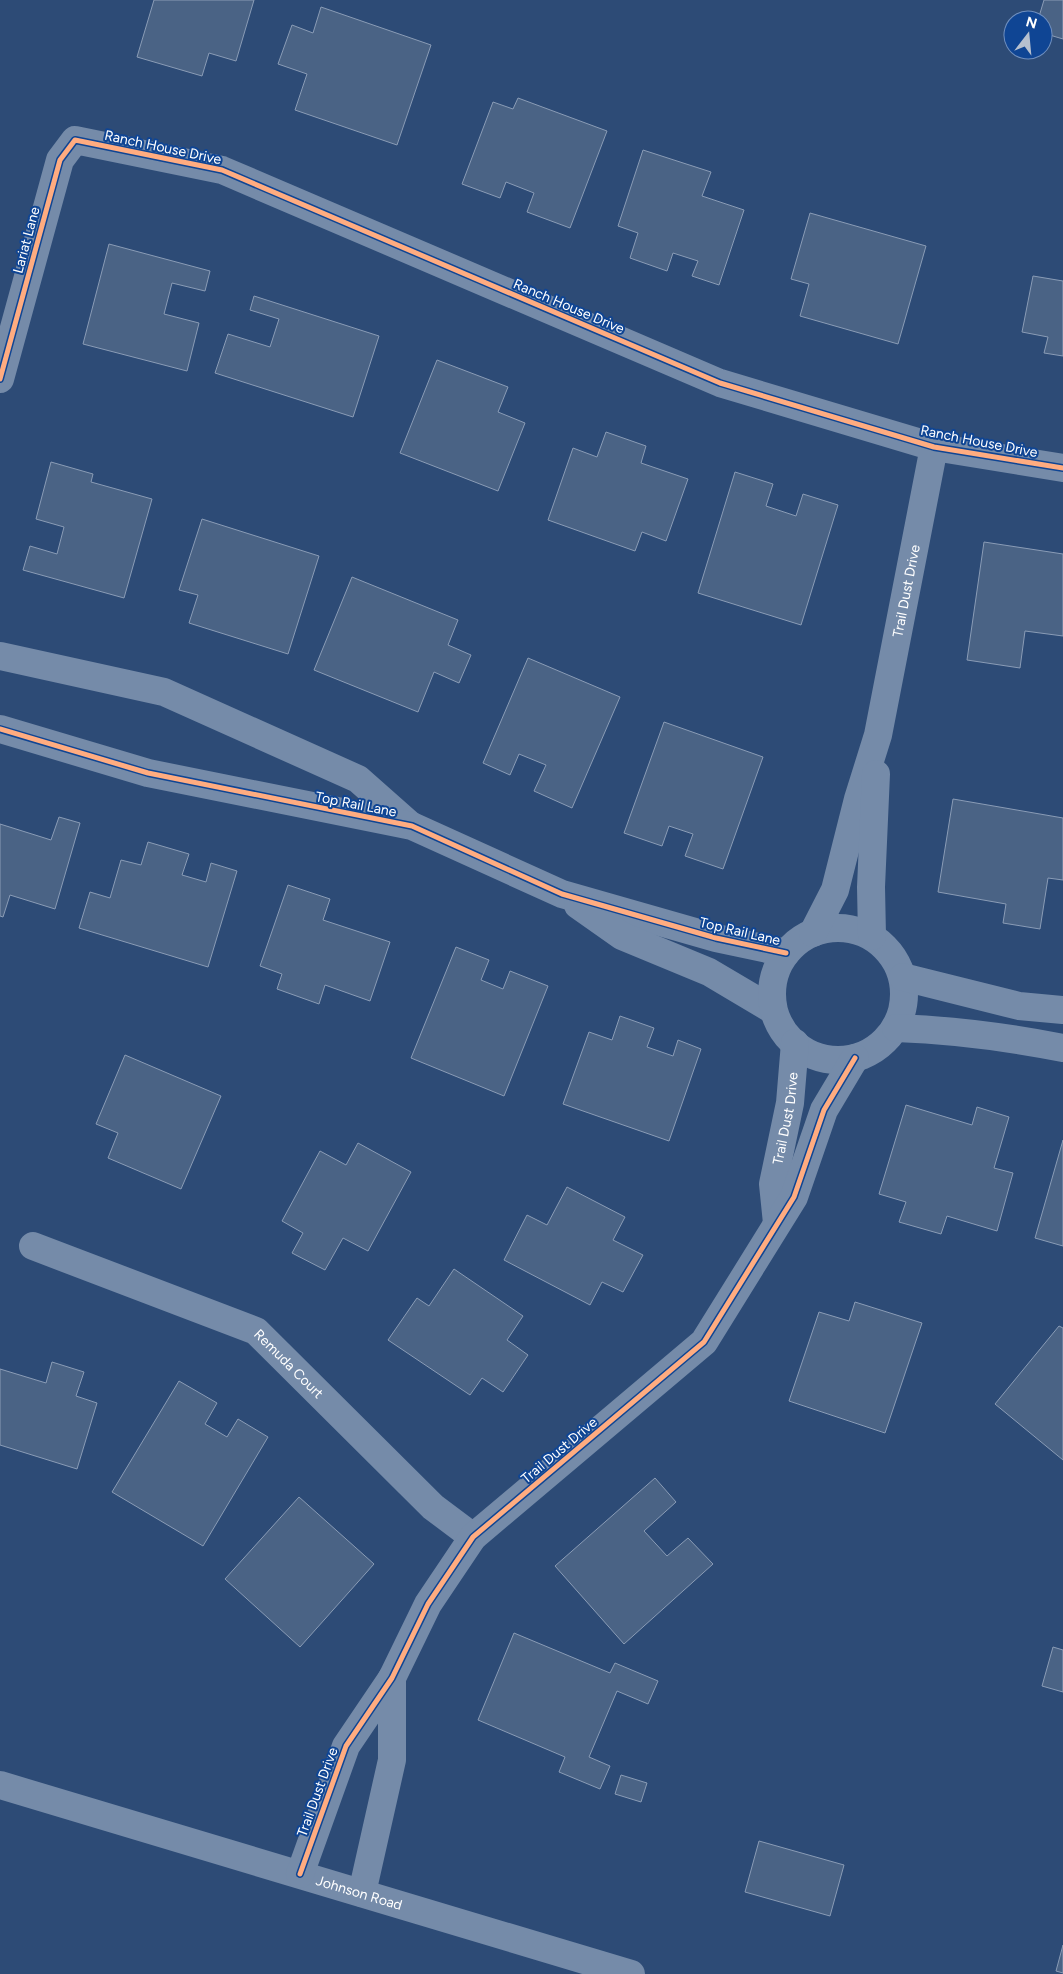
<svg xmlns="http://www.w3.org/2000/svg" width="1063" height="1974" viewBox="0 0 1063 1974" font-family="Figtree,sans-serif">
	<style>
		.building { fill: #4a6385; stroke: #8a9cb6 }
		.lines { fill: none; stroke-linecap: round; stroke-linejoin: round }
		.minor { stroke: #758ba9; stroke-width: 28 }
		.cycleway-casing { stroke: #0f4594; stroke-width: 8 }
		.cycleway { stroke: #ffac80; stroke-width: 5 }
		.labels { text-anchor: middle; stroke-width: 4; stroke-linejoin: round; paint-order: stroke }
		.street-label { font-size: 14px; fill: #fff; stroke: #0f4594 }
	</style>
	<rect width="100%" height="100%" fill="#2d4b76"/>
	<g class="building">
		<path d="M154 0H254L236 61 209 53 202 76 137 57Z"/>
		<path d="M1044 0H1063V39L1043 33V20H1038Z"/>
		<path d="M321 7 431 45 397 145 295 110 307 74 278 64 292 25 313 33Z"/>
		<path d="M518 98 607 131 570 228 527 212 534 193 506 182 500 198 462 184 493 102 513 109Z"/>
		<path d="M643 150 711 172 702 196 744 210 719 285 692 276 698 261 673 253 667 271 630 258 638 233 618 226Z"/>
		<path d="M810 213 926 246 898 344 800 316 809 284 791 279Z"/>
		<path d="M109 244 210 271 205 291 172 283 164 314 199 323 187 371 83 344Z"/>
		<path d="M1033 276 1063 281V356L1044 353 1048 337 1022 332Z"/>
		<path d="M254 296 379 336 353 417 215 373 228 334 270 347 279 319 250 310Z"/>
		<path d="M437 360 508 387 498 412 525 423 498 491 400 453Z"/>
		<path d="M606 432 646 446 641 463 688 479 666 541 642 532 635 551 548 520 573 448 597 457Z"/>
		<path d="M51 462 93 474 91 482 152 499 124 598 23 570 30 546 57 554 64 527 36 519Z"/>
		<path d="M735 472 773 484 766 506 796 516 803 494 838 505 801 625 698 593Z"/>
		<path d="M202 519 319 556 288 654 189 623 198 595 179 590Z"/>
		<path d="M984 542 1063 554V636L1025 631 1020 668 967 660Z"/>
		<path d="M352 577 458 620 448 645 471 655 459 683 434 672 418 712 314 670Z"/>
		<path d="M528 658 620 697 572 808 534 791 546 765 519 754 510 775 483 763Z"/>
		<path d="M664 722 763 757 723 869 685 856 693 834 669 826 662 846 624 833Z"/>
		<path d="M953 799 1063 818V880L1048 878 1040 929 1003 923 1006 904 938 892Z"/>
		<path d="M59 817 80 823 55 909 10 895 3 917 0 916V824L51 840Z"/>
		<path d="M148 842 189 854 182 875 206 882 211 863 237 871 208 967 79 928 90 892 110 898 121 860 141 865Z"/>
		<path d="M288 885 330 899 323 920 390 942 370 1001 325 985 319 1004 277 989 282 974 260 966Z"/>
		<path d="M456 947 489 960 481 980 503 989 510 971 548 986 504 1096 411 1058Z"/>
		<path d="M620 1016 654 1028 647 1047 673 1056 678 1040 701 1049 669 1141 563 1104 589 1032 612 1040Z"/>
		<path d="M125 1055 221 1096 181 1189 108 1158 118 1133 96 1124Z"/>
		<path d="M906 1105 972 1125 977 1107 1009 1117 994 1168 1013 1173 997 1231 947 1216 941 1234 899 1222 906 1202 879 1194Z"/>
		<path d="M1063 1140V1246L1035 1238Z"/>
		<path d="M358 1143 411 1172 368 1251 343 1238 325 1270 292 1253 303 1233 282 1221 320 1151 346 1165Z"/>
		<path d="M567 1187 625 1217 613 1240 643 1255 623 1292 602 1282 590 1305 504 1260 527 1215 547 1225Z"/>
		<path d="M454 1269 523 1316 507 1340 528 1355 503 1392 482 1378 470 1395 388 1340 417 1298 429 1306Z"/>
		<path d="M855 1302 922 1323 885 1433 789 1401 819 1312 849 1321Z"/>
		<path d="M1059 1326 1063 1328V1460L995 1404Z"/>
		<path d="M52 1362 84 1372 76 1396 97 1403 77 1469 0 1445V1369L46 1383Z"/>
		<path d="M179 1381 217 1403 205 1424 227 1437 238 1419 268 1437 203 1546 112 1492Z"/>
		<path d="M655 1478 676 1502 644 1531 667 1556 688 1538 713 1564 624 1644 555 1566Z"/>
		<path d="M299 1497 374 1564 300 1647 225 1579Z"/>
		<path d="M514 1633 610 1673 615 1663 658 1681 648 1704 617 1691 589 1757 610 1766 600 1789 559 1772 565 1757 478 1720Z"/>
		<path d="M1053 1647 1063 1650V1692L1042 1686Z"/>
		<path d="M621 1775 647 1783 641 1802 615 1794Z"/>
		<path d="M759 1841 844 1865 830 1916 745 1892Z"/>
		<path d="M1063 1945V1973L1056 1971Z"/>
	</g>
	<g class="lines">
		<g class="minor">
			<path d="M0 379 60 160 75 140 222 170 720 383 934 447 1063 468"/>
			<path d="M0 656 164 692 358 779 410 825"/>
			<path d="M0 729 148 773 412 826 562 894 716 938 786 953"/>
			<path d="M578 905 622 936 709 972 773 1010"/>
			<circle cx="838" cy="994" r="66"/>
			<path id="s1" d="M813 933 835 890 858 799 878 735 934 447"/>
			<path d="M872 936 871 887 876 774"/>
			<path d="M903 977 1019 1006 1063 1010"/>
			<path d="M896 1028C953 1030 1007 1037 1063 1048"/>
			<path id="s2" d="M777 1223 773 1184 790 1103 795 1043"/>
			<path id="s3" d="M33 1246 256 1331 433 1507 473 1537"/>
			<path id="s4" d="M0 1785 631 1974"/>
			<path d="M300 1874 346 1746 392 1678 428 1604 473 1537 704 1342 794 1197 824 1110 855 1058"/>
			<path d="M362 1893 392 1760V1678"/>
		</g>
		<defs>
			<g id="cycleway">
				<path d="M0 379 60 160 75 140 222 170 720 383 934 447 1063 468"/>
				<path d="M0 729 148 773 412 826 562 894 716 938 786 953"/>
				<path d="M300 1874 346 1746 392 1678 428 1604 473 1537 704 1342 794 1197 824 1110 855 1058"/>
			</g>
		</defs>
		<use href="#cycleway" class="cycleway-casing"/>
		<use href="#cycleway" class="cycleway"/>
	</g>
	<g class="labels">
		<g class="street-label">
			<text transform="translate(163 147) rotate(12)" y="5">Ranch House Drive</text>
			<text transform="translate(26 240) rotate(-75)" y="5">Lariat Lane</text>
			<text transform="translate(569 306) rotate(23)" y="5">Ranch House Drive</text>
			<text transform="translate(979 441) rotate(11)" y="5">Ranch House Drive</text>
			<text dy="5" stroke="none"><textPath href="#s1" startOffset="356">Trail Dust Drive</textPath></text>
			<text transform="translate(356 804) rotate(11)" y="5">Top Rail Lane</text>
			<text transform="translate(740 931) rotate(13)" y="5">Top Rail Lane</text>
			<text dy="5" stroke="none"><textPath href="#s2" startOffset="106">Trail Dust Drive</textPath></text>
			<text dy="5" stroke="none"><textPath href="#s3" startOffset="285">Remuda Court</textPath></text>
			<text transform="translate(559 1450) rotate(-40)" y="5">Trail Dust Drive</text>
			<text transform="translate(317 1792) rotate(-70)" y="5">Trail Dust Drive</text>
			<text dy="5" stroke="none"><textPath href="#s4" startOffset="375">Johnson Road</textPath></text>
		</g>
	</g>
	<g transform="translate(1028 35) rotate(16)"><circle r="24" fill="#0f4594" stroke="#6f8fbf"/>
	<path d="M0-4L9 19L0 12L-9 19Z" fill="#b6c0cf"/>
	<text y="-8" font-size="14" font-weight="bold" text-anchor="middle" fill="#ffffff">N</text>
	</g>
</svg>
